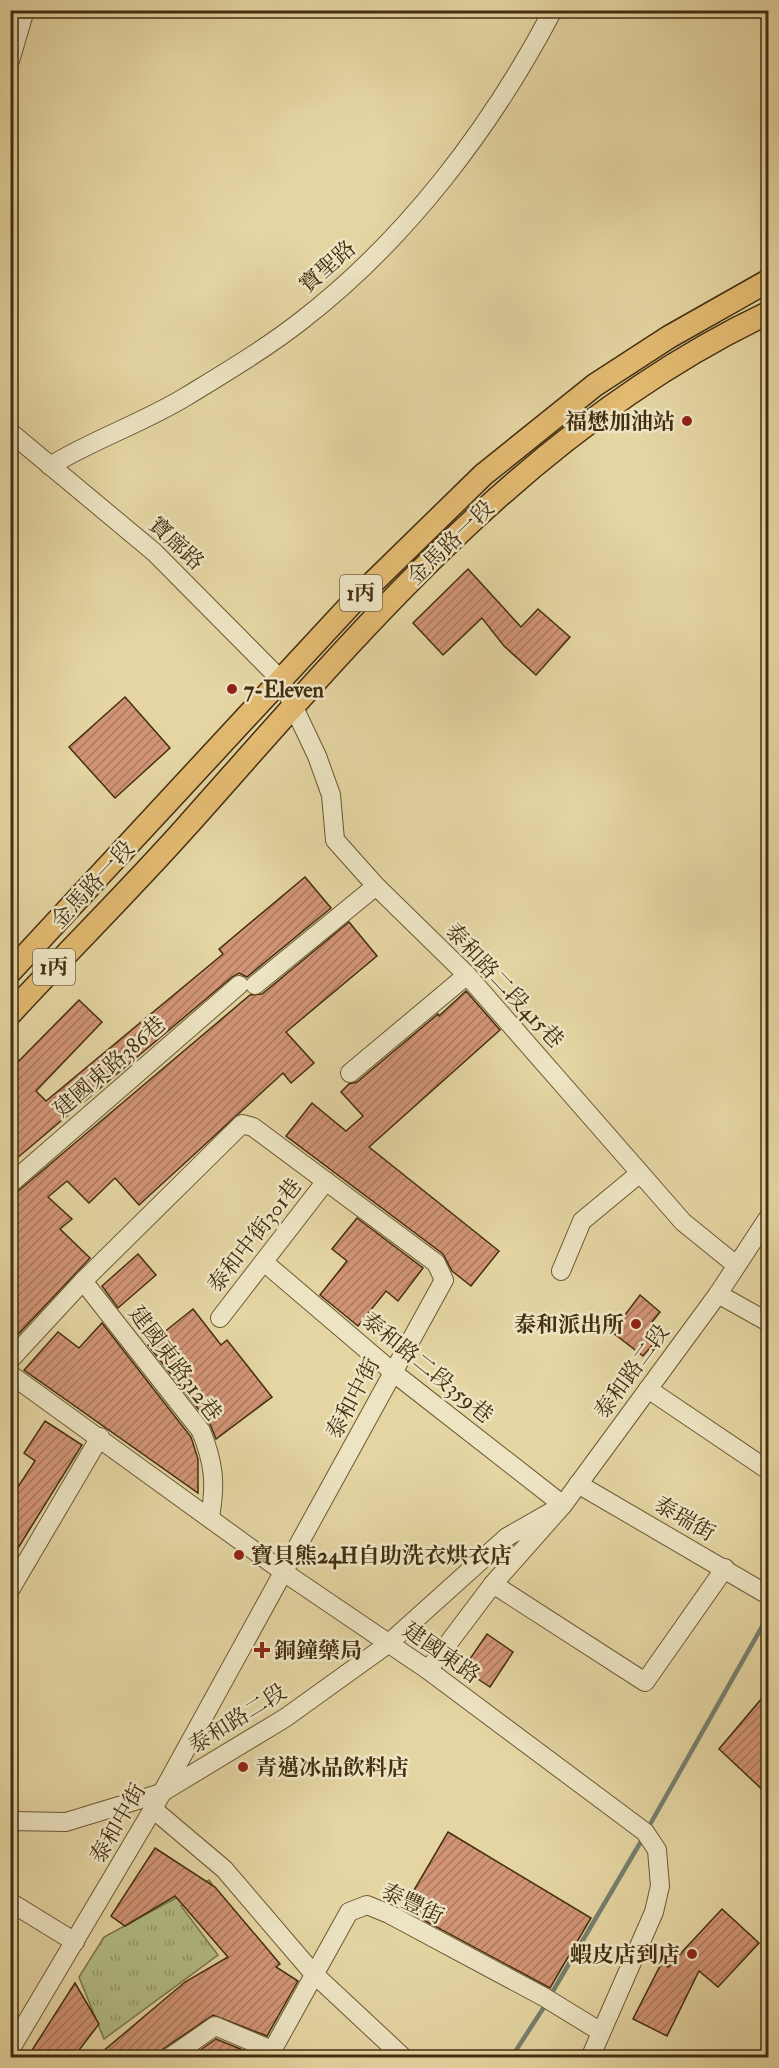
<svg xmlns="http://www.w3.org/2000/svg" width="779" height="2068" viewBox="0 0 779 2068" font-family="'IM FELL Double Pica','Noto Serif TC',serif">
	<style>
		.grass { fill: url(#grass-tufts); stroke: #7c764b; stroke-width: 1.5 }
		.lines { fill: none; stroke-linecap: round; stroke-linejoin: round }
		.stream { stroke: #76806f; stroke-width: 4.5 }
		.building { fill: url(#building-hatch); stroke: #442e10; stroke-width: 1.5 }
		.minor-casing { stroke: #6c5834; stroke-width: 20 }
		.major-casing { stroke: #442e10; stroke-width: 25 }
		.minor { stroke: #ede4c3; stroke-width: 18 }
		.major { stroke: #e2ba71; stroke-width: 22 }
		.poi-dot { fill: #8f2418; stroke: #ede4c3; stroke-width: 2 }
		.labels { text-anchor: middle; stroke-width: 5; stroke-linejoin: round; paint-order: stroke }
		.shield { fill: #ede4c3; stroke: #776546; stroke-width: 1.5 }
		.shield-label { font-size: 21px; font-weight: bold; fill: #442e10 }
		.street-label { font-size: 22px; fill: #442e10; stroke: #ede4c3 }
		.poi-label { font-size: 22px; font-weight: bold; fill: #442e10; stroke: #ede4c3; text-anchor: start }
	</style>
	<defs>
		<pattern id="grass-tufts" width="24" height="20" patternUnits="userSpaceOnUse" patternTransform="scale(1.5)"><rect width="24" height="20" fill="#b3bd86"/><path d="M3 7l-1-3M5 7V3M7 7l1-3M15 17l-1-3M17 17v-4M19 17l1-3" fill="none" stroke="#939a6c"/></pattern>
		<pattern id="building-hatch" width="6" height="6" patternUnits="userSpaceOnUse" patternTransform="scale(1.5)"><rect width="6" height="6" fill="#d19476"/><path d="M-1 1l2-2M0 6l6-6M5 7l2-2" fill="none" stroke="#ab795f"/></pattern>
	</defs>
	<rect width="100%" height="100%" fill="#e4d5a2"/>
	<filter id="stains"><feTurbulence type="fractalNoise" baseFrequency=".00333" numOctaves="4"/><feColorMatrix values="0 0 0 0 .2 0 0 0 0 .09 0 0 0 0 .02 0 0 0 .5 -.17"/></filter>
	<radialGradient id="worn" r=".72"><stop offset=".6" stop-color="#630" stop-opacity="0"/><stop offset="1" stop-color="#630" stop-opacity=".3"/></radialGradient>
	<path class="grass" d="M209 1880 212 1884 181 1906 218 1955 104 2039 79 1977 104 1937Z"/>
	<g class="lines">
		<g class="stream">
			<path d="M648 1828 768 1616"/>
			<path d="M550 1996 643 1838"/>
			<path d="M511 2058 546 2004"/>
		</g>
	</g>
	<g class="building">
		<path d="M468 569 521 627 538 609 570 637 536 675 504 646 482 618 443 655 413 623Z"/>
		<path d="M125 697 170 748 115 798 69 747Z"/>
		<path d="M305 877 331 908 247 977 239 973 232 977 10 1164V1070L79 1000 102 1022 36 1091 46 1101 223 954 219 949Z"/>
		<path d="M349 922 377 956 286 1032 314 1063 291 1083 283 1073 139 1205 115 1178 89 1203 67 1181 48 1197 72 1219 60 1229 90 1258 10 1343V1198L250 995 262 994Z"/>
		<path d="M466 991 500 1030 369 1147 499 1251 471 1286 452 1271 443 1254 286 1136 312 1103 346 1131 363 1116 341 1092 349 1084 357 1082 438 1014 439 1016Z"/>
		<path d="M357 1218 423 1268 398 1301 386 1291 358 1326 320 1295 347 1261 332 1249Z"/>
		<path d="M138 1254 156 1275 118 1308 102 1286Z"/>
		<path d="M640 1295 660 1312 652 1322 657 1326 647 1337 655 1342 643 1356 612 1332Z"/>
		<path d="M193 1309 221 1345 227 1340 272 1397 216 1439 210 1424 148 1345Z"/>
		<path d="M102 1323 191 1437 198 1459V1493L24 1370 58 1332 79 1348Z"/>
		<path d="M45 1421 82 1445 10 1561V1499L35 1461 24 1453Z"/>
		<path d="M487 1634 513 1652 490 1687 463 1669Z"/>
		<path d="M768 1691V1795L719 1749Z"/>
		<path d="M448 1832 591 1918 550 1988 403 1909Z"/>
		<path d="M155 1848 215 1887 280 1964 276 1967 298 1981 267 2036 213 2015 163 2049 158 2058H95L185 1982 228 1957 175 1896 125 1926 111 1916Z"/>
		<path d="M722 1909 759 1943 718 1987 699 1971 667 2036 633 2019 661 1964 668 1967Z"/>
		<path d="M75 1983 99 2024 73 2058H27Z"/>
		<path d="M216 2039 255 2055 254 2058H189Z"/>
	</g>
	<g class="lines">
		<defs>
			<g id="minor">
				<path d="M10 61 25 10"/>
				<path d="M10 432 154 552 281 680 317 756 331 795 335 840 376 886 467 975 683 1222 736 1265"/>
				<path d="M50 466C94 439 143 423 187 396 226 372 265 349 301 321 406 240 491 128 553 10"/>
				<path d="M255 985 376 886"/>
				<path d="M350 1073 467 975"/>
				<path d="M10 1184 239 985"/>
				<path d="M561 1271 582 1221 640 1173"/>
				<path d="M83 1281 201 1431C214 1463 216 1484 210 1517"/>
				<path d="M718 1294 768 1322"/>
				<path d="M220 1318 326 1181"/>
				<path d="M10 1360 83 1281 242 1124 253 1127 436 1263 444 1280 153 1809 10 2050"/>
				<path d="M10 1374 285 1573 428 1670 645 1832 657 1850 660 1886 654 1912 590 2058"/>
				<path d="M648 1389 768 1470"/>
				<path d="M578 1484 768 1595"/>
				<path d="M493 1584 645 1682 725 1568"/>
				<path d="M10 1590 100 1437"/>
				<path d="M428 1670 493 1584 563 1505 718 1294 768 1218"/>
				<path d="M153 1809 224 1869 313 1973 404 2058"/>
				<path d="M10 1821 66 1822 161 1793 285 1718 388 1644 507 1537 563 1505 394 1373 265 1263"/>
				<path d="M10 1902 75 1942"/>
				<path d="M169 2058 215 2026 272 2050"/>
				<path d="M268 2058 349 1912 367 1905 389 1914 544 1997 601 2032"/>
			</g>
			<g id="major">
				<path d="M10 972 354 601 483 475 595 385 669 337 768 281"/>
				<path d="M10 1014C68 951 129 891 186 827 359 633 528 427 768 313"/>
			</g>
		</defs>
		<use href="#minor" class="minor-casing"/>
		<use href="#major" class="major-casing"/>
		<use href="#minor" class="minor"/>
		<use href="#major" class="major"/>
	</g>
	<g class="poi-dot">
		<circle cx="687" cy="421" r="6"/>
		<circle cx="232" cy="689" r="6"/>
		<circle cx="636" cy="1324" r="6"/>
		<circle cx="239" cy="1555" r="6"/>
		<path d="M259 1641h6v6h6v6h-6v6h-6v-6h-6v-6h6z"/>
		<circle cx="243" cy="1767" r="6"/>
		<circle cx="692" cy="1954" r="6"/>
	</g>
	<g class="labels">
		<g class="shield">
			<rect x="340" y="575" width="42" height="36" rx="4.5"/>
			<rect x="33" y="949" width="42" height="36" rx="4.5"/>
		</g>
		<g class="shield-label">
			<text x="361" y="600">1丙</text>
			<text x="54" y="974">1丙</text>
		</g>
		<g class="street-label">
			<text transform="translate(327 266) rotate(-41)" y="8">寶聖路</text>
			<text transform="translate(450 542) rotate(-44)" y="8">金馬路一段</text>
			<text transform="translate(177 543) rotate(43)" y="8">寶廍路</text>
			<text transform="translate(92 884) rotate(-47)" y="8">金馬路一段</text>
			<text transform="translate(505 985) rotate(47)" y="8">泰和路二段415巷</text>
			<text transform="translate(109 1066) rotate(-41)" y="8">建國東路386巷</text>
			<text transform="translate(254 1235) rotate(-52)" y="8">泰和中街301巷</text>
			<text transform="translate(176 1363) rotate(53)" y="8">建國東路312巷</text>
			<text transform="translate(428 1367) rotate(39)" y="8">泰和路二段359巷</text>
			<text transform="translate(631 1371) rotate(-54)" y="8">泰和路二段</text>
			<text transform="translate(352 1398) rotate(-62)" y="8">泰和中街</text>
			<text transform="translate(685 1518) rotate(30)" y="8">泰瑞街</text>
			<text transform="translate(442 1652) rotate(35)" y="8">建國東路</text>
			<text transform="translate(237 1718) rotate(-32)" y="8">泰和路二段</text>
			<text transform="translate(117 1823) rotate(-60)" y="8">泰和中街</text>
			<text transform="translate(413 1903) rotate(25)" y="8">泰豐街</text>
		</g>
		<g class="poi-label">
			<text x="675" y="429" text-anchor="end">福懋加油站</text>
			<text x="244" y="697">7-Eleven</text>
			<text x="624" y="1332" text-anchor="end">泰和派出所</text>
			<text x="251" y="1563">寶貝熊24H自助洗衣烘衣店</text>
			<text x="274" y="1658">銅鐘藥局</text>
			<text x="255" y="1775">青邁冰品飲料店</text>
			<text x="680" y="1962" text-anchor="end">蝦皮店到店</text>
		</g>
	</g>
	<rect width="779" height="2068" fill="none" stroke="#e4d5a2" stroke-width="36"/>
	<rect x="12" y="12" width="755" height="2044" fill="none" stroke="#442e10" stroke-width="3"/>
	<rect x="18" y="18" width="743" height="2032" fill="none" stroke="#442e10" stroke-width="1.5"/>
	<rect width="100%" height="100%" filter="url(#stains)"/>
	<rect width="100%" height="100%" fill="url(#worn)"/>
</svg>
